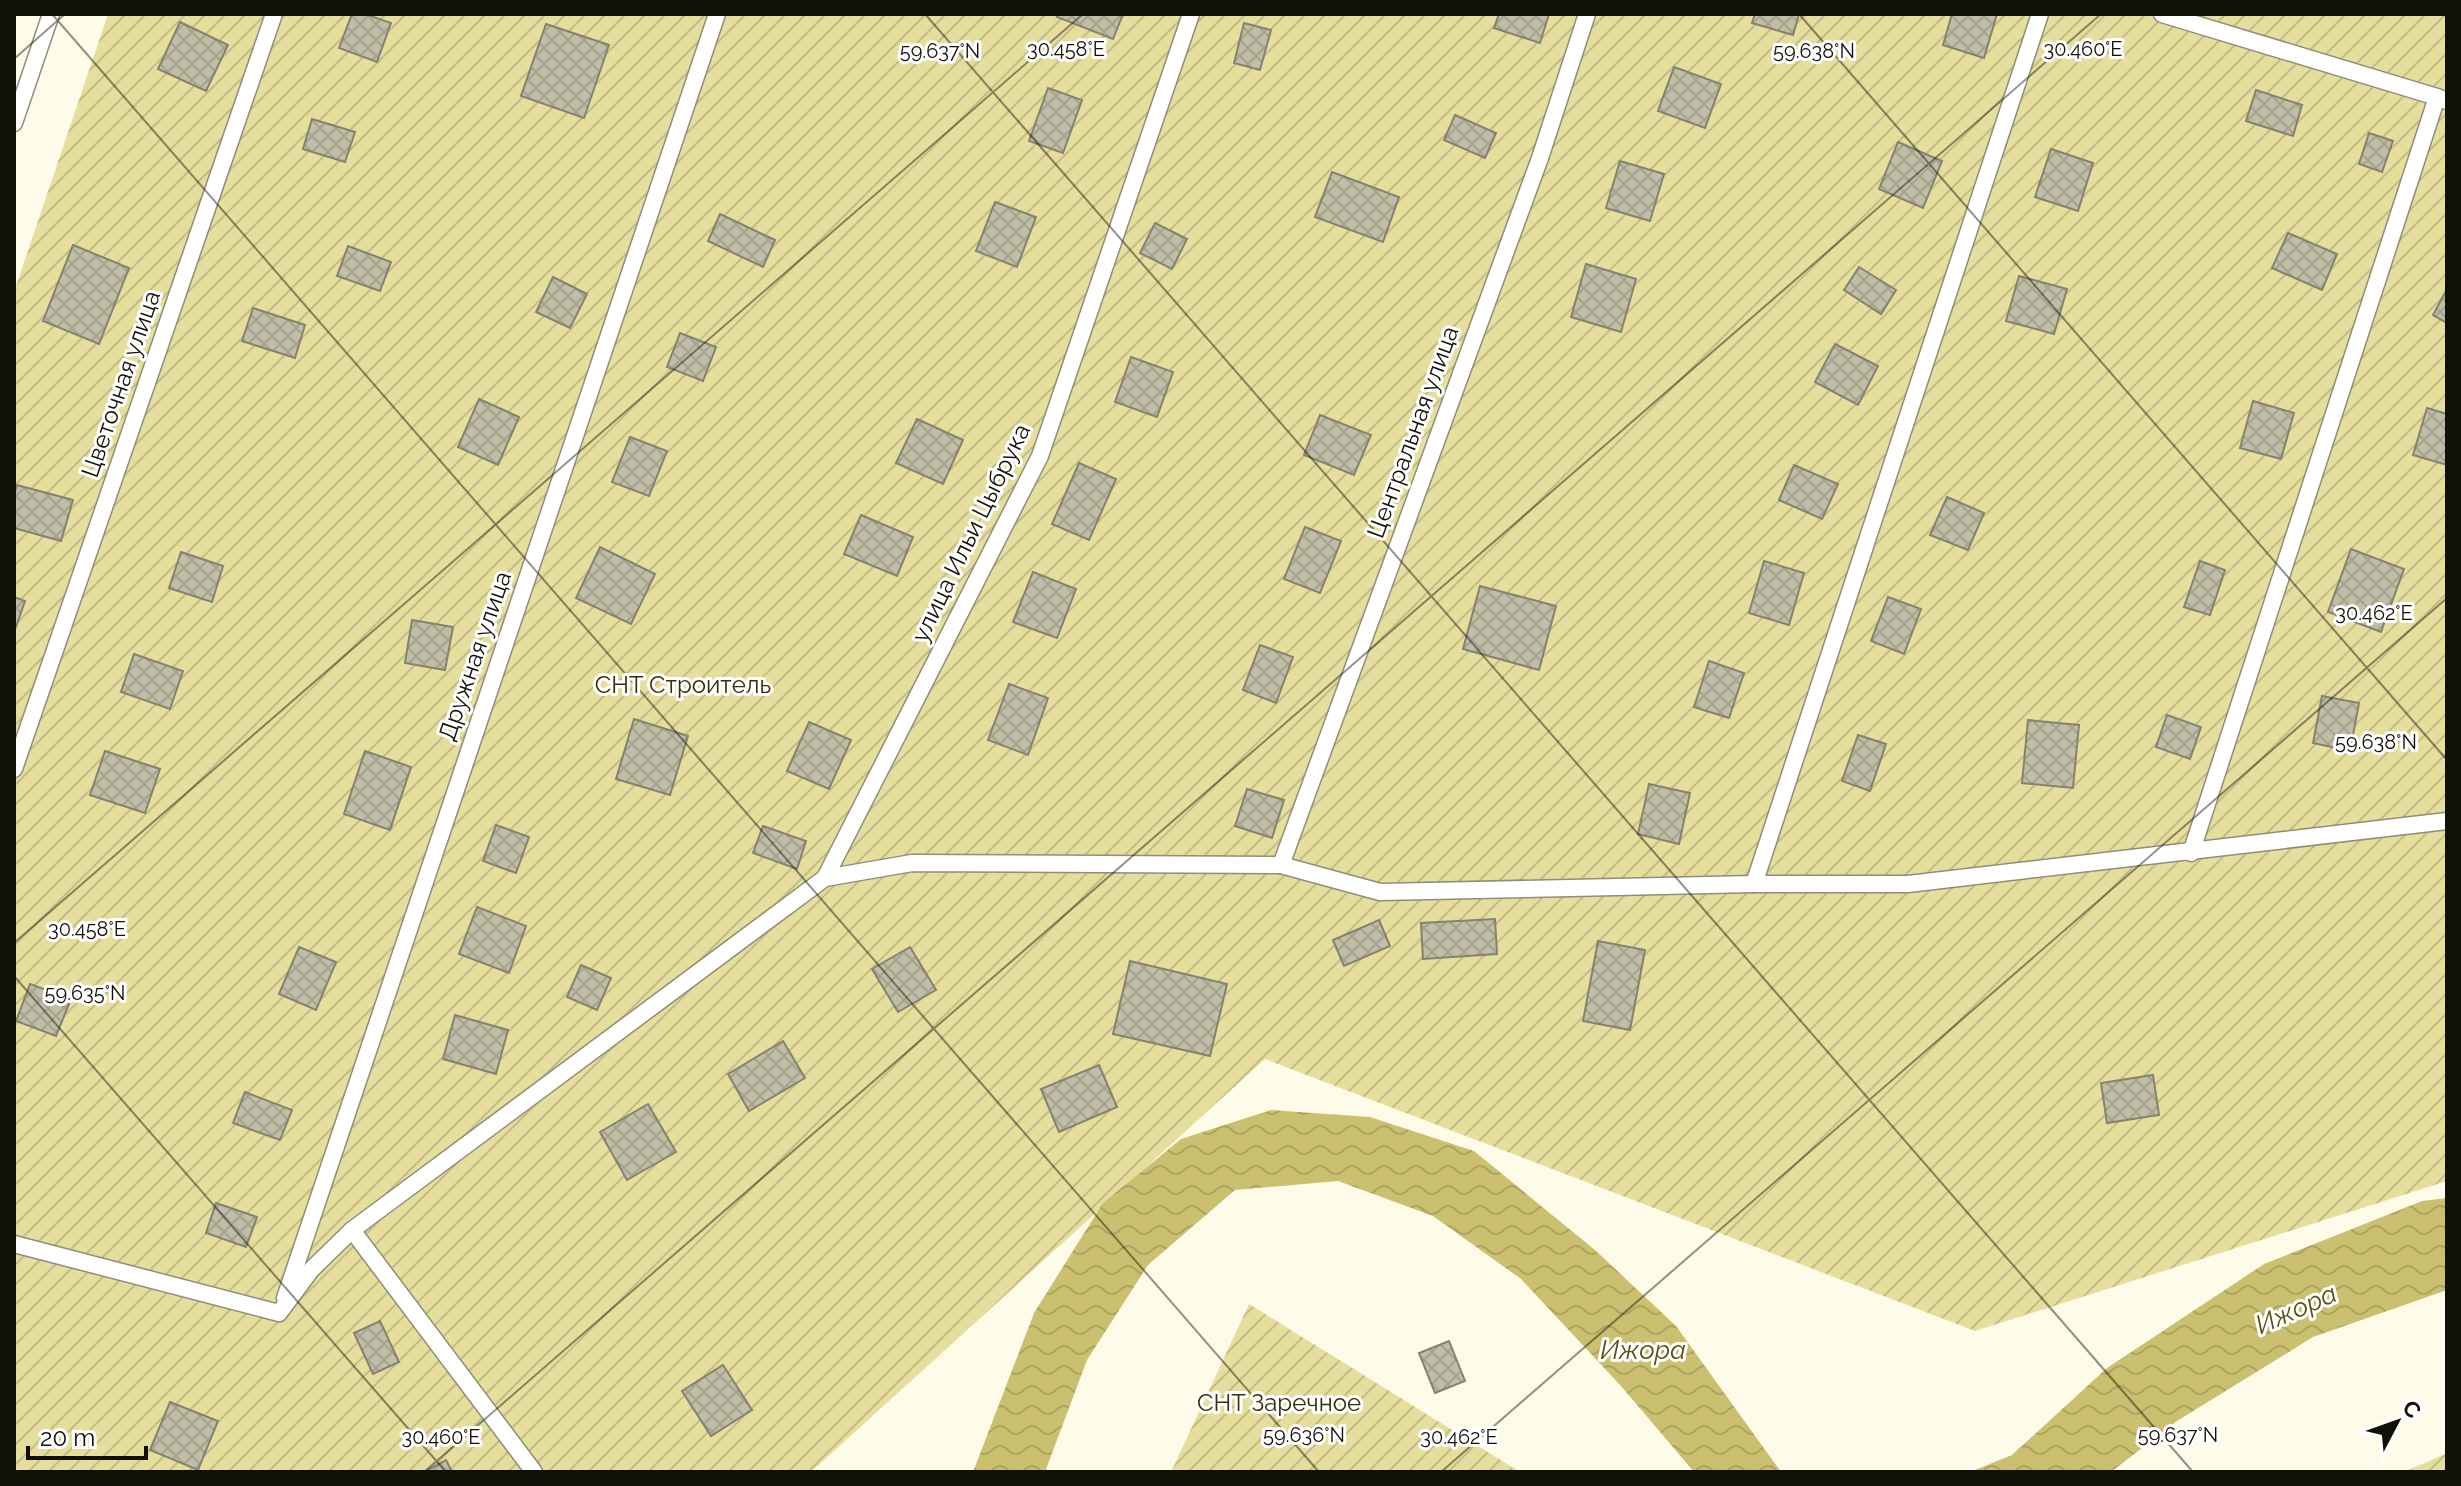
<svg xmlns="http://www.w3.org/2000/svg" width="2461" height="1486" viewBox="0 0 2461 1486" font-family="Raleway,sans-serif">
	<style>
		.garden { fill: url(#garden-furrows) }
		.water { fill: url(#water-waves) }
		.building { fill: url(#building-cross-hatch); stroke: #85836e; stroke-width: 2 }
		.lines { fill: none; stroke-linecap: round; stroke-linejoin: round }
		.service-casing { stroke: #908d78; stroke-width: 19 }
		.service { stroke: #fff; stroke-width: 16 }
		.ticks { fill: none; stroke: #111008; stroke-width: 2; stroke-opacity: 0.45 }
		.labels { text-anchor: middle; stroke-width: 6; stroke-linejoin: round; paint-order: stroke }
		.street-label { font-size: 24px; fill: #111008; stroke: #fff }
		.park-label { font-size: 24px; fill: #34300b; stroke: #fff }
		.water-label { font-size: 26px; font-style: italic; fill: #585113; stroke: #fff }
		.ticks-label { font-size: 20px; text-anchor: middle; fill: #111008; stroke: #fff; stroke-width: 6; stroke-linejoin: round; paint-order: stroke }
	</style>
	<defs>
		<pattern id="garden-furrows" width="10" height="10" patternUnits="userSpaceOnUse" patternTransform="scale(2)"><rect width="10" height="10" fill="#e6de9d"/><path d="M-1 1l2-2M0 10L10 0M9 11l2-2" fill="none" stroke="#c4bd86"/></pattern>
		<pattern id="water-waves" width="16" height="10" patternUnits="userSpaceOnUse" patternTransform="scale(2)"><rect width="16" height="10" fill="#cac06f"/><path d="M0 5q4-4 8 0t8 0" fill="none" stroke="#aca45f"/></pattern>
		<pattern id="building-cross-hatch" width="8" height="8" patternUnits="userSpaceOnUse" patternTransform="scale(2)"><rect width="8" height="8" fill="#c1bea7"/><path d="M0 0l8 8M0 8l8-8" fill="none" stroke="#a5a28e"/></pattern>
	</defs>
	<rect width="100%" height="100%" fill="#fefce9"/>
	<g class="garden">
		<path d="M108 14H2447V1181L1975 1331 1265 1059 811 1472H14V292Z"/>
		<path d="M1249 1304 1520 1472H1171Z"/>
		<path d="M2447 1453V1472H2404Z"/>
	</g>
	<g class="water">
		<path d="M1271 1110 1370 1117 1474 1151 1595 1250 1676 1326 1781 1472H1694L1621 1386 1521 1279 1433 1216 1338 1181 1235 1190 1148 1265 1087 1360 1045 1472H973L1034 1313 1103 1203 1181 1139Z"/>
		<path d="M2447 1198V1290L2313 1337 2177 1421 2111 1472H1970L2012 1455 2107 1368 2264 1264 2422 1201Z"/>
	</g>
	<g class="building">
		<path d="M352 14H365L391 23 377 62 339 48Z"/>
		<path d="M1058 14H1123L1113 39 1057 17Z"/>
		<path d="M1499 14H1549L1540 43 1494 28Z"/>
		<path d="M1755 14H1799L1793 35 1752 23Z"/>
		<path d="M1952 14H1997L1984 58 1943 45Z"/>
		<path d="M180 22 228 45 206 91 158 69Z"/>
		<path d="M1244 23 1271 30 1260 70 1234 63Z"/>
		<path d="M546 24 609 45 584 118 521 96Z"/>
		<path d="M1674 67 1721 84 1705 128 1658 111Z"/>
		<path d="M1048 88 1082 100 1063 153 1029 141Z"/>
		<path d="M2256 90 2302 105 2293 136 2246 121Z"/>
		<path d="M1455 115 1496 133 1485 158 1444 140Z"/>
		<path d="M312 119 355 132 345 162 303 149Z"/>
		<path d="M2369 133 2393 141 2382 172 2359 164Z"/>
		<path d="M1898 142 1942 161 1923 208 1879 189Z"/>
		<path d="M2051 149 2093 163 2078 211 2035 197Z"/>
		<path d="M1620 161 1664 174 1650 221 1606 208Z"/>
		<path d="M1332 172 1399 197 1383 242 1315 217Z"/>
		<path d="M995 202 1036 217 1017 267 976 251Z"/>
		<path d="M720 214 775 240 763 267 708 241Z"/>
		<path d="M1155 223 1187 239 1172 269 1140 253Z"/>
		<path d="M2288 233 2337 254 2322 290 2272 268Z"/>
		<path d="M73 245 129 268 99 344 43 321Z"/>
		<path d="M348 246 391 262 380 291 337 276Z"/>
		<path d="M1586 264 1636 279 1621 332 1571 317Z"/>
		<path d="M1859 267 1896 290 1881 314 1844 290Z"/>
		<path d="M2019 276 2067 289 2054 334 2006 321Z"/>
		<path d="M553 277 587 294 570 328 536 312Z"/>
		<path d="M2447 289V323L2433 315Z"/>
		<path d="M253 308 305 325 295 358 242 341Z"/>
		<path d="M680 333 716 347 703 381 667 367Z"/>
		<path d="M1835 344 1878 366 1858 405 1815 382Z"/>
		<path d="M1131 357 1173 372 1157 417 1115 402Z"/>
		<path d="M479 399 519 417 498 465 458 447Z"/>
		<path d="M2253 401 2294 413 2281 459 2240 448Z"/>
		<path d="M2427 408 2447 414V465L2413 455Z"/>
		<path d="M1320 415 1371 435 1354 475 1304 455Z"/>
		<path d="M917 419 963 440 943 484 896 463Z"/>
		<path d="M630 437 667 451 649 496 612 482Z"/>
		<path d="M1079 463 1116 479 1089 540 1052 524Z"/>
		<path d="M1794 465 1838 484 1822 519 1779 500Z"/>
		<path d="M17 485 73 500 61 541 14 528V495Z"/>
		<path d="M1947 497 1984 513 1968 550 1930 535Z"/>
		<path d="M861 515 913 537 897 576 844 554Z"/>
		<path d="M1305 527 1341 541 1320 593 1284 579Z"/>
		<path d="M600 547 655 574 631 624 576 598Z"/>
		<path d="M2351 549 2404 569 2381 632 2328 612Z"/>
		<path d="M181 552 223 566 212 602 169 588Z"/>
		<path d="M1764 561 1804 573 1789 625 1749 613Z"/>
		<path d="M2200 561 2225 570 2210 615 2184 607Z"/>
		<path d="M1033 572 1076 589 1057 638 1013 622Z"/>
		<path d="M1480 586 1556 606 1539 670 1463 649Z"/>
		<path d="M14 597 25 601 16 627 14 626Z"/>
		<path d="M1888 597 1921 609 1904 654 1871 641Z"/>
		<path d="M412 620 453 627 445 670 405 663Z"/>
		<path d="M1260 645 1293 657 1276 703 1243 690Z"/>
		<path d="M134 654 183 671 170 709 121 692Z"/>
		<path d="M1709 661 1744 673 1729 718 1694 707Z"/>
		<path d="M1009 684 1048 698 1028 755 988 740Z"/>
		<path d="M2322 696 2359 703 2350 751 2313 743Z"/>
		<path d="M2167 715 2201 727 2190 759 2156 747Z"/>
		<path d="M634 719 688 736 670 795 616 779Z"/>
		<path d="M2028 720 2079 725 2073 788 2022 783Z"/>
		<path d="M809 722 851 740 829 789 787 771Z"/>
		<path d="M1858 735 1886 744 1870 791 1842 781Z"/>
		<path d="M105 751 160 769 145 813 90 795Z"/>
		<path d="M365 751 411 767 390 830 344 814Z"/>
		<path d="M1649 784 1690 793 1679 844 1638 834Z"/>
		<path d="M1247 789 1284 800 1272 838 1235 826Z"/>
		<path d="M496 825 529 837 516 873 483 861Z"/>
		<path d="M763 826 806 841 797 869 753 853Z"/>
		<path d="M477 907 526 926 509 973 459 954Z"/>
		<path d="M1495 919 1497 954 1423 959 1421 923Z"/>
		<path d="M1379 920 1390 946 1344 966 1333 940Z"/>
		<path d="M1598 941 1645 950 1630 1030 1583 1021Z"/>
		<path d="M299 947 336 962 316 1010 279 994Z"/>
		<path d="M910 947 936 990 898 1012 872 969Z"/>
		<path d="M1130 961 1227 984 1210 1056 1113 1034Z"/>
		<path d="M581 965 611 978 597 1010 567 997Z"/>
		<path d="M30 984 71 999 56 1036 16 1021Z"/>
		<path d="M455 1015 508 1030 496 1074 443 1059Z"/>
		<path d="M783 1041 805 1078 749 1111 728 1074Z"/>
		<path d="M1099 1065 1117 1107 1059 1132 1041 1089Z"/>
		<path d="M2153 1075 2159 1115 2107 1123 2101 1083Z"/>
		<path d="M245 1092 292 1110 280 1140 233 1123Z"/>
		<path d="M648 1104 676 1152 627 1180 600 1132Z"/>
		<path d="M216 1203 257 1217 246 1247 206 1233Z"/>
		<path d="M380 1321 399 1362 373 1374 354 1333Z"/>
		<path d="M1449 1341 1465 1381 1435 1393 1419 1353Z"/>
		<path d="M723 1365 752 1410 711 1436 682 1391Z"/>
		<path d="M170 1402 218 1421 198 1470 150 1450Z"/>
		<path d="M446 1460 452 1472H424Z"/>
	</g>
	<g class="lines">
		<defs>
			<g id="service">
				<path d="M2162 14 2437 97"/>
				<path d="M14 123 51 14"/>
				<path d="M14 769 274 14"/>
				<path d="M2191 853 2437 97 2447 101"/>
				<path d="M1281 865 1540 158 1587 14"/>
				<path d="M825 878 1040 456 1191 14"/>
				<path d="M1754 884 2040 14"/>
				<path d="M352 1230 534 1472"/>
				<path d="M14 1244 279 1313 311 1270 352 1230 825 878 912 863 1281 865 1380 892 1754 884H1908L2447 821"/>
				<path d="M285 1298 717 14"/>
			</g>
		</defs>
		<use href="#service" class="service-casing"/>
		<use href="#service" class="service"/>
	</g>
	<path class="ticks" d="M52 14 1319 1472M925 14 2193 1472M1799 14 2447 760M14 59 65 14M14 943 1083 14M14 976 446 1472M424 1472 2101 14M1441 1472 2447 598"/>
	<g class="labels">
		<g class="street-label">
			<text transform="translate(121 384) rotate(-71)" y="8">Цветочная улица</text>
			<text transform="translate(1413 432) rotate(-70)" y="8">Центральная улица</text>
			<text transform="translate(971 533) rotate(-64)" y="8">улица Ильи Цыбрука</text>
			<text transform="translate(475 656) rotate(-71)" y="8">Дружная улица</text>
		</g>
		<g class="park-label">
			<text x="683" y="693">СНТ Строитель</text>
			<text x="1279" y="1411">СНТ Заречное</text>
		</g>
		<g class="water-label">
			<text transform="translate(2296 1309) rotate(-24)" y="9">Ижора</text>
			<text x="1643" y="1359">Ижора</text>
		</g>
	</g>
	<g class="ticks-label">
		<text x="1066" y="56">30.458°E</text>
		<text x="2083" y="56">30.460°E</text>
		<text x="940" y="58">59.637°N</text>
		<text x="1814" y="58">59.638°N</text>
		<text x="2374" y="620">30.462°E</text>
		<text x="2376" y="749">59.638°N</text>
		<text x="87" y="936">30.458°E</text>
		<text x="85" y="1000">59.635°N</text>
		<text x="1304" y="1442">59.636°N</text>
		<text x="2178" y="1442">59.637°N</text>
		<text x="441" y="1444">30.460°E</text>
		<text x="1459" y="1444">30.462°E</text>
	</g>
	<rect width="2461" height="1486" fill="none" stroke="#111008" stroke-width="32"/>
	<g transform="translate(2397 1422) rotate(49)" stroke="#ffffff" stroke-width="6" paint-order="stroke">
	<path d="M0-6L14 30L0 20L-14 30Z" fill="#111008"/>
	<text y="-12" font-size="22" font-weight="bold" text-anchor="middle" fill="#111008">С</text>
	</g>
	<path d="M28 1446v12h118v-12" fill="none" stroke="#111008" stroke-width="4"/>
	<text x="40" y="1446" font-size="24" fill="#111008" stroke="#ffffff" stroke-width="6" paint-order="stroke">20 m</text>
</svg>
